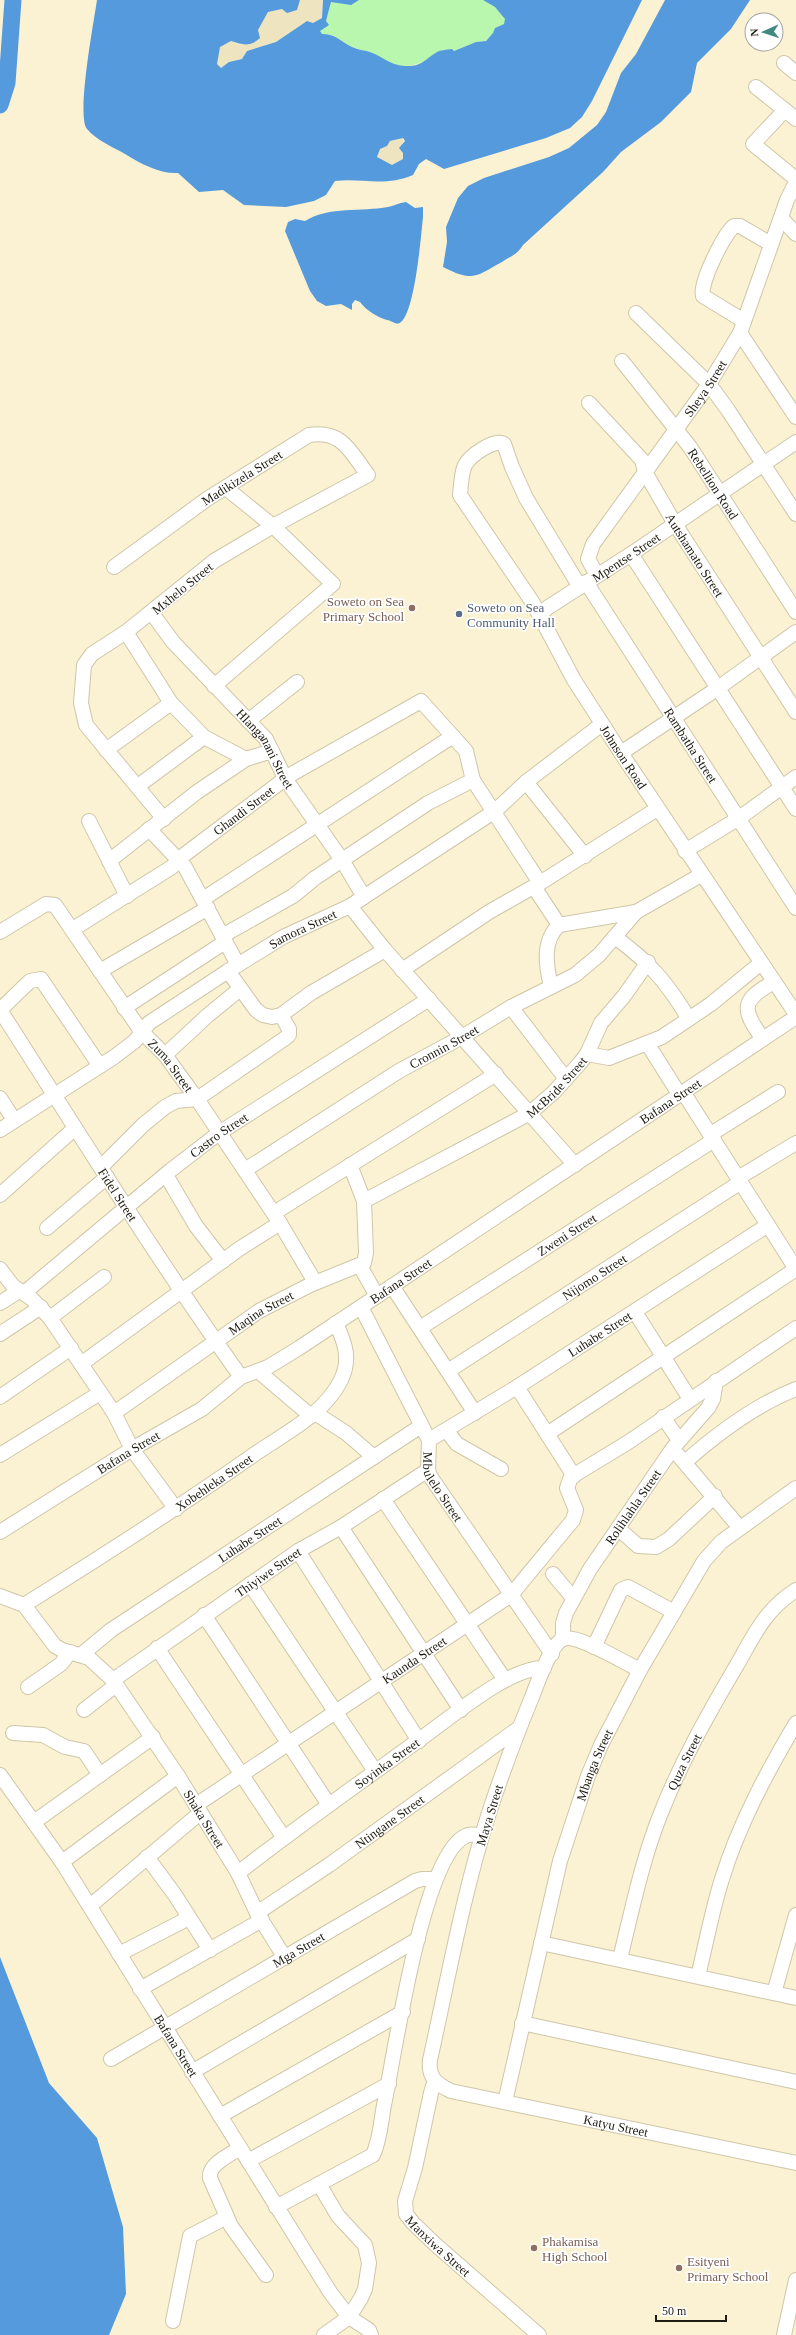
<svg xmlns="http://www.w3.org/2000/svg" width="796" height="2335" viewBox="0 0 796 2335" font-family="'Times New Roman',serif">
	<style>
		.green { fill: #b9f7af }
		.sand { fill: #eee4bf }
		.water { fill: #549adc; fill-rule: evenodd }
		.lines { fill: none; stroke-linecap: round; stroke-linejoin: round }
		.river { stroke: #549adc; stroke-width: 17 }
		.minor-casing { stroke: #cec6a8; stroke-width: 16 }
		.minor { stroke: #fff; stroke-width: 14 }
		.education-dot { fill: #8d6e63; stroke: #fff; stroke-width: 1.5 }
		.service-dot { fill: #5c6f8a; stroke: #fff; stroke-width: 1.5 }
		.labels { text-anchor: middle; stroke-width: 3.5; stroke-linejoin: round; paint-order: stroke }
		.street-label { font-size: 13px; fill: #1f1c11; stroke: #fff }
		.education-label { font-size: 13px; fill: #785e54; stroke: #fff; text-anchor: start }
		.service-label { font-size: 13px; fill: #4e5e75; stroke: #fff; text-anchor: start }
	</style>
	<rect width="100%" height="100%" fill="#fbf2d3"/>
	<path class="green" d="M359 0H483L495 7 506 19 504 24 495 28 493 34 485 41 476 42 454 51H438C425 64 404 71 386 62 381 59 377 54 370 52 364 50 358 50 352 47 341 41 336 34 322 34L319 31 326 21 331 1C341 3 350 7 359 0Z"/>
	<g class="sand">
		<path d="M300 0H323L322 18 313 23 307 21 276 42 247 51 242 59 229 62 221 68 217 64 219 47 231 41 240 45 258 30 268 12 282 9 297 10Z"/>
		<path d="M403 138V159L392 166 377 157 380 149 387 146 390 141Z"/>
	</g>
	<g class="water">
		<path d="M97 0H300L297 10 287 13 282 9 268 12 258 30 260 38C250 47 243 45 231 41L220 47 217 64 221 68 229 62 242 59 247 51 276 42 307 21 313 23 322 18 323 0H359L351 5 331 2 326 21 329 25 320 31 322 34C336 34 340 41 352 47 358 50 364 50 370 52 382 56 390 65 404 66 422 67 424 60 437 52 440 50 447 50 452 49L454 51 476 42 486 41 493 33 495 28 504 24 505 19 495 7 483 0H642L592 101 582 117 570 128 546 138 444 169 426 159 419 164 413 175C385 187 363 178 335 181L326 195 314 201 286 207 244 205 223 190 199 192 178 173C160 174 141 164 125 154 113 147 96 140 87 129 76 116 94 21 97 0ZM403 138 405 141 399 148 403 153V159L392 165 377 157 380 149 387 146 390 141Z"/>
		<path d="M665 0H750L731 29 697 63 691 92 661 122 621 152 603 172 523 245C518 254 511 256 502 262 475 277 473 282 443 267L447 242 446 227 458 198 468 186 484 178 549 157 569 148 597 125 606 112 621 73 636 54Z"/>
		<path d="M406 202 415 208 423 207V217C421 236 415 311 401 322 396 326 393 321 387 320 377 317 367 311 360 302L355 300 352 304V310L341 304 326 306 317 301 310 291 285 231 288 222 295 219 305 221C329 206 362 212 388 207 393 206 399 203 406 202Z"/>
		<path d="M0 1957 49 2083 97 2138 123 2227 126 2294 109 2335H0Z"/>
	</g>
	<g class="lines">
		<path class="river" d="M0 105 7 83 13 0"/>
		<defs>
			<g id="minor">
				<path d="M784 63 796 73"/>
				<path d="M756 87 796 119"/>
				<path d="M785 110 753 144 796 179"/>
				<path d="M781 218 796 234"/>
				<path d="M636 313 709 384 728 410 796 514"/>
				<path d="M744 321 703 296C699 284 724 234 734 226H740L771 244"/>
				<path d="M740 333 796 417"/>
				<path id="s1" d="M622 361 690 447 796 612"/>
				<path id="s2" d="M589 403 642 460 645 472 675 524 796 712"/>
				<path d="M631 554 796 809"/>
				<path id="s3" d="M114 567 207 499 309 435C342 430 350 451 368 475L273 526 214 561 126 632 92 654 84 665 81 703 86 725 164 819"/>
				<path id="s4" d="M597 575 588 559 593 544 709 384 740 333 787 200 796 182"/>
				<path id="s5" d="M586 582 796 908"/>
				<path id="s6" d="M580 587 526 498 512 467 504 444C494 438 470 456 465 465 461 474 461 485 460 495L533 603 574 680 621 753 796 1014"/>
				<path id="s7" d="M151 612 173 642 266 739 286 780 342 860 364 897"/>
				<path id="s8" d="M541 621 542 613 547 608 631 554 796 442"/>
				<path d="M126 632 171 703 204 737 246 759"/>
				<path d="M214 686 333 584 273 526 226 488"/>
				<path d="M248 721 297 682"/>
				<path d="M106 750 171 703"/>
				<path d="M621 753 718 688 796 632"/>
				<path d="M526 782 585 856"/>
				<path d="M138 786 204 737"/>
				<path d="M89 821 127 896"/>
				<path d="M149 829 185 867 238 965"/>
				<path d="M685 851 739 818 796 777"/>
				<path d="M109 861 197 792 246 759 272 751"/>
				<path d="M534 887 559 925"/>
				<path d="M203 899 453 736"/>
				<path d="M350 906 385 950 575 1165"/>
				<path d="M559 925 636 912"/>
				<path id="s9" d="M73 929 172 867 184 855 290 775 421 701 466 751 473 780 540 883"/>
				<path id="s10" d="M0 932 46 904 55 905 141 1031 165 1055 197 1099 280 1223 315 1282"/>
				<path d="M222 936 293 896 315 878 428 803 473 780"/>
				<path d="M615 937C650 963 666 981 689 1019"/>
				<path d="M402 970 489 912 540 883 657 809"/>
				<path d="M100 971 208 908"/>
				<path d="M228 971 256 1010 263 1015 272 1017 281 1015 311 993 385 950"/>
				<path d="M551 986C546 966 542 941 559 925"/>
				<path d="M511 1007 566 1079"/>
				<path d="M124 1008 225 942"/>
				<path id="s11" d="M0 1010C79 1133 156 1258 241 1377"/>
				<path d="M0 1010 30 981 41 979 100 1066"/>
				<path d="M763 1039C741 1009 741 1000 774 982"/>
				<path d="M647 1043 679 1094"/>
				<path d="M587 1054 609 1058 662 1037 711 1004 761 963"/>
				<path d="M165 1055 207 1016 240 989"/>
				<path d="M683 1092 796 1269"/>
				<path d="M0 1098 14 1120"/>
				<path id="s12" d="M0 1130 114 1057 135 1041 149 1023 228 971 283 937 350 906 495 811 526 782 602 724"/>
				<path d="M711 1134 778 1092"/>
				<path d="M101 1167 143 1125 165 1107 176 1101 197 1099 284 1039 289 1035V1029L281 1015"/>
				<path id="s13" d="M245 1170 399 1071 462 1037 511 1007 575 975 599 955 636 912 701 875"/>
				<path d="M166 1175 196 1226 223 1261"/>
				<path d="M738 1178 796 1143"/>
				<path d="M0 1195 74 1129"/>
				<path id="s14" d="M364 1201 530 1113 554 1092 580 1063 587 1054 601 1023 624 996 648 962"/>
				<path d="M274 1213 496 1074"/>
				<path d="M47 1228 107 1177"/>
				<path d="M360 1266 377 1296"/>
				<path d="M0 1269 13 1286 32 1299 50 1318 114 1413 132 1449 176 1509"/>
				<path d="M392 1286 475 1413"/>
				<path id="s15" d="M24 1293 171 1170 219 1133 429 999"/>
				<path d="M0 1303 19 1291"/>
				<path id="s16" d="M361 1307 429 1440 428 1470 430 1476 552 1654"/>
				<path d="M635 1312 690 1399"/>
				<path d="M50 1318 104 1277"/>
				<path id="s17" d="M420 1328 714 1140"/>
				<path d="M0 1334 41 1307"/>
				<path d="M81 1364 239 1249 280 1223"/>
				<path d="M258 1371 311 1416"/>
				<path id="s18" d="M448 1371 741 1182"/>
				<path d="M517 1387 574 1476"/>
				<path d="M0 1397 71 1348"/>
				<path id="s19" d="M114 1413 259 1311 310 1285 364 1263 366 1253 364 1201 350 1165"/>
				<path d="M315 1413 346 1433 374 1457"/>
				<path d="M663 1417 679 1440"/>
				<path d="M446 1430 457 1444 501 1469"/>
				<path d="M547 1434 796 1269"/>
				<path id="s20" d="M429 1440 517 1387 768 1225"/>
				<path d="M0 1455 100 1393"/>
				<path d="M678 1455 740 1528"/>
				<path d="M685 1462C718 1433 755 1405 796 1389"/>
				<path d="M383 1499 505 1680"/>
				<path d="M341 1527 461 1710"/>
				<path d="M619 1529 638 1546 656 1547 669 1539 715 1496"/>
				<path id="s21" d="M0 1532 132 1449 202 1409 241 1377 268 1367 299 1348 796 1017"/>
				<path d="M298 1551 419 1741"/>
				<path d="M553 1574 573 1598"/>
				<path d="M250 1584 375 1771"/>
				<path id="s22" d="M0 1596 24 1605 55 1646 62 1650 89 1658 113 1680 178 1776 238 1873 257 1913 285 1958"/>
				<path id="s23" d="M24 1605C101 1557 178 1508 252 1456 283 1434 323 1416 341 1380 351 1359 345 1343 336 1323"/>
				<path d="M204 1615 329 1805"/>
				<path id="s24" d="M563 1639V1623L566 1613 590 1569 673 1448 708 1408 713 1399 716 1381"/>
				<path d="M594 1647 621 1590 628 1587 674 1612"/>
				<path d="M157 1648 284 1838"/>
				<path id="s25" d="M81 1655 111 1630 421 1426"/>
				<path id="s26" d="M640 1670C627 1664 576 1633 563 1639 551 1644 537 1684 532 1697 516 1736 501 1776 488 1816 463 1895 448 1979 430 2060 428 2077 436 2084 451 2091L796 2163"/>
				<path id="s27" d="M113 1680 298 1551 341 1527 428 1470"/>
				<path d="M28 1687 61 1664 70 1652"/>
				<path d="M84 1710 116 1685"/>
				<path d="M13 1733 43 1735 65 1747 84 1751 100 1775"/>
				<path id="s28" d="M0 1775 62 1862 330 2292 349 2317 369 2330 371 2335"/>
				<path id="s29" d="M196 1805 511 1595 573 1520 576 1510 567 1488 571 1477 627 1443 796 1328"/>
				<path d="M34 1822 153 1737"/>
				<path d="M147 1857 175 1895 210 1950"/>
				<path d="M62 1862 178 1776"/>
				<path id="s30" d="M238 1873C297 1827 358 1784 419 1740 449 1719 509 1667 544 1668"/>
				<path d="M90 1906 200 1813"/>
				<path id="s31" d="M257 1913 329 1865 519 1728"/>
				<path d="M541 1943 796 1998"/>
				<path d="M119 1954 189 1918"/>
				<path id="s32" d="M620 1959C632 1910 642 1860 661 1813 680 1764 707 1716 734 1670 753 1638 763 1611 796 1590"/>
				<path d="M698 1976C706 1944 712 1910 722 1879 739 1824 767 1772 796 1723"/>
				<path d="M140 1989 262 1920"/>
				<path d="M774 1993 796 1915"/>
				<path d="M522 2023 796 2082"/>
				<path id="s33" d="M111 2059 415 1881 422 1879H435"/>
				<path d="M192 2072 418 1939"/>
				<path id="s34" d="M437 2083 433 2086 431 2093 415 2168 405 2201 406 2214 413 2223 436 2245 539 2335"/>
				<path id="s35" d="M505 2102 560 1861 588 1776 601 1745 640 1670 704 1561 721 1542 796 1488"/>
				<path d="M220 2116 403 2012"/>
				<path d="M240 2148C230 2155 208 2164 210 2178L231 2226 266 2275"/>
				<path d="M248 2161 389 2084"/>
				<path d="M319 2184 338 2216 365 2245 369 2263 365 2289 361 2298 349 2317 324 2335"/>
				<path d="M276 2207 373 2155C380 2140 381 2121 384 2105 395 2053 422 1860 464 1837 470 1833 476 1835 482 1836"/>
				<path d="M173 2321 190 2236 227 2217"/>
				<path d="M784 2335 796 2280"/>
			</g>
		</defs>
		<use href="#minor" class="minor-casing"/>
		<use href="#minor" class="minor"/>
	</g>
	<g class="education-dot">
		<circle cx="412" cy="608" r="4"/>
		<circle cx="534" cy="2248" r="4"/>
		<circle cx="679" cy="2268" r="4"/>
	</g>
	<circle class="service-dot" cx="459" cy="614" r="4"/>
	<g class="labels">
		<g class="street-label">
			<text dy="5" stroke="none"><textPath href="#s4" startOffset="226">Sheya Street</textPath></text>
			<text dy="5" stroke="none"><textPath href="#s3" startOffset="156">Madikizela Street</textPath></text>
			<text dy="5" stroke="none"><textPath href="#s1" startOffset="153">Rebellion Road</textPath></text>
			<text dy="5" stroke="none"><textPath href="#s2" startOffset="187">Autshamato Street</textPath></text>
			<text dy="5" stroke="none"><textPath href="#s8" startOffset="109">Mpentse Street</textPath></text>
			<text transform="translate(182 588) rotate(-39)" y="5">Mxhelo Street</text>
			<text dy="5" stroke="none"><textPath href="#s5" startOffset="194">Rambatha Street</textPath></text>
			<text dy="5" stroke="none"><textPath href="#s7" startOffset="179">Hlanganani Street</textPath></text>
			<text dy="5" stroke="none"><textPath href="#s6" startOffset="549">Johnson Road</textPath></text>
			<text dy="5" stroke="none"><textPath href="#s9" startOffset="208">Ghandi Street</textPath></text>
			<text dy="5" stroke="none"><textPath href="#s12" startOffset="365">Samora Street</textPath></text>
			<text dy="5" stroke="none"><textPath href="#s13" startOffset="234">Cronnin Street</textPath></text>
			<text dy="5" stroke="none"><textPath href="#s10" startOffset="261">Zuma Street</textPath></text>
			<text dy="5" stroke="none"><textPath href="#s14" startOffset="225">McBride Street</textPath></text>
			<text dy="5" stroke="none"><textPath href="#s21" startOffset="798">Bafana Street</textPath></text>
			<text dy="5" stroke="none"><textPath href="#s15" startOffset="251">Castro Street</textPath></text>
			<text dy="5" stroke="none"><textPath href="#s11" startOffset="219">Fidel Street</textPath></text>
			<text dy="5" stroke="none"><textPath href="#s17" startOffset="174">Zweni Street</textPath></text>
			<text dy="5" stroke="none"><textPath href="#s18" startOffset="174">Nijomo Street</textPath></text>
			<text dy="5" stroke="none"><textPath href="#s21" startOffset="474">Bafana Street</textPath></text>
			<text dy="5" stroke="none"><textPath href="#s19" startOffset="178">Maqina Street</textPath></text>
			<text dy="5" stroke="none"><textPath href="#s20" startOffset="201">Luhabe Street</textPath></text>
			<text dy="5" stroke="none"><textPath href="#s21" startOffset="151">Bafana Street</textPath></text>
			<text dy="5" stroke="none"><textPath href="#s23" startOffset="226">Xobehleka Street</textPath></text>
			<text dy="5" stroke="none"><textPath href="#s16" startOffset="200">Mbulelo Street</textPath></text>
			<text dy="5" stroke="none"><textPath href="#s24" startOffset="152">Rolihlahla Street</textPath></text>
			<text dy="5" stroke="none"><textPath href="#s25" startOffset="205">Luhabe Street</textPath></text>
			<text dy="5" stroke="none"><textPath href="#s27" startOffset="189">Thiyiwe Street</textPath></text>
			<text dy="5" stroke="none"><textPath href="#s29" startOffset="262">Kaunda Street</textPath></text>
			<text dy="5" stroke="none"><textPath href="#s32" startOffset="208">Quza Street</textPath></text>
			<text dy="5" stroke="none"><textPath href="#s30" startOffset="185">Soyinka Street</textPath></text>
			<text dy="5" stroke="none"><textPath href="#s35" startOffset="349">Mbanga Street</textPath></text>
			<text transform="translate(489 1815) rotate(-73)" y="5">Maya Street</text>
			<text dy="5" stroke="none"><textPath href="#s22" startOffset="312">Shaka Street</textPath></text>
			<text dy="5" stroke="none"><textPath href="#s31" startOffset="161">Ntingane Street</textPath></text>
			<text dy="5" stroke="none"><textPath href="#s33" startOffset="217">Mga Street</textPath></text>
			<text dy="5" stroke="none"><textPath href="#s28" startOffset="323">Bafana Street</textPath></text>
			<text dy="5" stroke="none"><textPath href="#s26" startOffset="738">Katyu Street</textPath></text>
			<text dy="5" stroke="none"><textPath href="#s34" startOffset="182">Manxiwa Street</textPath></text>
		</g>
		<g class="education-label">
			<text x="404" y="606" text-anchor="end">Soweto on Sea<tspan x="404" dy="15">Primary School</tspan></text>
			<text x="542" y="2246">Phakamisa<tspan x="542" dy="15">High School</tspan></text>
			<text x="687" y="2266">Esityeni<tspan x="687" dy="15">Primary School</tspan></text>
		</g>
		<g class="service-label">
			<text x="467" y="612">Soweto on Sea<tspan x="467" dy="15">Community Hall</tspan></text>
		</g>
	</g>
	<g transform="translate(764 32) rotate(267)"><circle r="19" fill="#ffffff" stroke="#a5a4a0"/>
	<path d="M0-3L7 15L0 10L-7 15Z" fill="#428882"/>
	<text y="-6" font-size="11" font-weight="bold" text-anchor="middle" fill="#1f1c11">N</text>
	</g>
	<path d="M656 2315v6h70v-6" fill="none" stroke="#1f1c11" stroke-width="2"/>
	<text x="662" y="2315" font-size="12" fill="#1f1c11" stroke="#ffffff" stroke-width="3" paint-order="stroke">50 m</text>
</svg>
